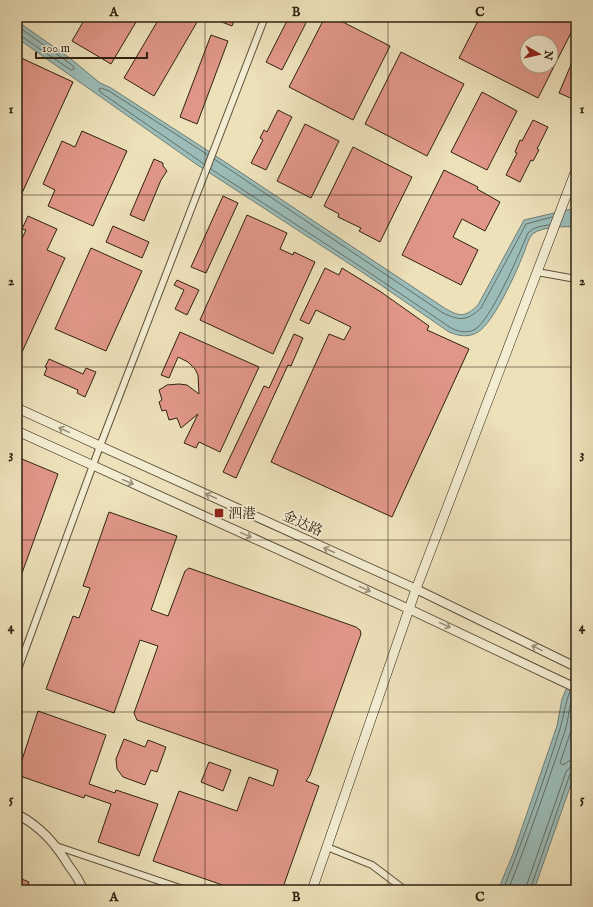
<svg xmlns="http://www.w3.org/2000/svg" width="593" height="907" viewBox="0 0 593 907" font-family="'IM FELL English','Noto Serif SC',serif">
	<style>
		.water { fill: #9bbcb8; stroke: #707e76 }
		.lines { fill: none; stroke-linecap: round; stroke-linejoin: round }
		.shore { stroke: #656f65; stroke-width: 1 }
		.building { fill: #e19788; stroke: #2f2212; fill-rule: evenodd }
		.minor-casing { stroke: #5e523c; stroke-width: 8 }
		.tertiary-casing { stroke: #5e523c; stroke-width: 10 }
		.secondary-casing { stroke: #2f2212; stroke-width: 10 }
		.minor { stroke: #f3ecd2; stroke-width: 6 }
		.tertiary { stroke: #f3ecd2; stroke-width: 8 }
		.secondary { stroke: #f3ecd2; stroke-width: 9 }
		.oneway { stroke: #9b917c }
		.grid { fill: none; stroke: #2f2212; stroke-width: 1; stroke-opacity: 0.55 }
		.poi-dot { fill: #8f2418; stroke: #f3ecd2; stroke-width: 1.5 }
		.labels { text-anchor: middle; stroke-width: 3.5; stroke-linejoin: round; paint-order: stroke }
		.poi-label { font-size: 14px; fill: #2f2212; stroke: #f3ecd2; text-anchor: start }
		.street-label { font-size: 14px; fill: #2f2212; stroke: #f3ecd2 }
		.neatline { fill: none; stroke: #2f2212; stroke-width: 1.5 }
		.grid-label { font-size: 13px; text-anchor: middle; font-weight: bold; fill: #2f2212 }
	</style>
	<rect width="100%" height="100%" fill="#ede1ba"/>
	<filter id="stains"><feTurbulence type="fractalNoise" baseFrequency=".005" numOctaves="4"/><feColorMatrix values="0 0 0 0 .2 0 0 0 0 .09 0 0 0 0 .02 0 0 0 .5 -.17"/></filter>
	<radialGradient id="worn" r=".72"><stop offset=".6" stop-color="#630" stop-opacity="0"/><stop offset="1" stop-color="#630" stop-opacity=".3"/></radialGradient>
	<g class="water">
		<path d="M17 21 71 59 100 83 111 88 216 156 446 309C461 317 465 317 478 305L524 220 576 208V227C566 226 542 227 534 233 528 237 526 249 523 255 516 273 494 322 478 332 468 338 459 336 449 332L362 272 196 164 17 38Z"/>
		<path d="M576 666V770L534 890H498L513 854 557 726 562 699Z"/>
	</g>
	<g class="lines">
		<g class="shore">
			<path d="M17 26 68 62 74 67V69L71 70 21 36 17 35"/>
			<path d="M214 159 443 313C460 321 467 321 481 308L526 224 552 217"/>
			<path d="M204 164 100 92 99 89 101 88 109 91 208 155"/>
			<path d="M211 169 364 269 451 328C459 332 469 334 477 328 483 323 488 314 492 308 506 284 517 259 528 233 534 227 541 226 549 225"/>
			<path d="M576 706 571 731 560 763 563 765 569 761 576 760"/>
			<path d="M503 890C524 837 543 783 560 729 564 716 565 703 570 691"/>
			<path d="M508 890C529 838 547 784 565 731 569 718 569 705 574 693"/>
			<path d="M525 890 566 772 570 767 576 766"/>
			<path d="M530 890 570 774 573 771H576"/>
		</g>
	</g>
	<g class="building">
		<path d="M86 17H139L111 64 72 41Z"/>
		<path d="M160 17H200L154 96 124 78Z"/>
		<path d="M209 17H236L232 26Z"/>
		<path d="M289 17H309L282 70 266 62Z"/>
		<path d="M325 17H333L390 46 353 120 289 87Z"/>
		<path d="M480 17H576V23L538 98 459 58ZM527 42H551V66H527Z"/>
		<path d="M211 35 228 41 197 124 180 117Z"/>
		<path d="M401 52 464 84 427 156 365 124Z"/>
		<path d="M576 53V96L575 100 559 93Z"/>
		<path d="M17 56 73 82 17 204Z"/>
		<path d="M482 92 517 111 487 170 451 152Z"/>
		<path d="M278 110 292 117 266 170 251 163 263 140 260 138 264 130 267 132Z"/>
		<path d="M533 120 548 127 537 149 539 150 533 161 531 160 520 182 506 175 517 153 515 152 520 140 522 141Z"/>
		<path d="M305 124 339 141 311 198 277 181Z"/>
		<path d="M82 131 127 151 93 226 48 206 55 190 43 184 62 141 75 147Z"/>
		<path d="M353 147 412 177 380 242 359 231 361 228 338 217 339 214 324 206Z"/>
		<path d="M154 159 163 163V166L167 171 161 180 144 221 130 215Z"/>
		<path d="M444 170 478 187 477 189 500 202 485 231 462 219 453 237 478 250 461 285 402 255Z"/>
		<path d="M223 196 238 203 206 273 191 267Z"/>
		<path d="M247 215 287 233 280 249 293 255 294 252 315 262 273 354 200 320Z"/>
		<path d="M28 216 57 229 47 250 65 258 17 363V249L26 230 22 229Z"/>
		<path d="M113 226 149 242 142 258 106 242Z"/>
		<path d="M91 248 142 271 106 351 55 329Z"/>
		<path d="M325 268 339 275 342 268 381 292 429 326 427 330 469 349 392 517 271 462 329 334 344 340 351 327 316 310 309 324 300 320Z"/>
		<path d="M177 280 199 290 187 315 175 309 184 290 174 285Z"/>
		<path d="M180 332 259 367 220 452 199 442 196 448 184 443 198 414 181 428 177 418 169 420 166 410 162 411 159 402 162 400 159 390 167 385 179 384 187 385 199 394 198 375 195 369 188 362 178 357 169 378 161 375Z"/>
		<path d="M294 334 303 338 291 366 288 365 236 478 223 472 264 386 269 388Z"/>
		<path d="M49 359 83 374 86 368 96 372 85 397 77 393 78 390 44 375 47 368 45 367Z"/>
		<path d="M17 457 58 474 18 584 17 583Z"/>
		<path d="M109 512 177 536 151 610 168 616 185 571 189 568 356 627 360 630 361 634 310 775 306 781 319 786 282 890H237L153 861 179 791 237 811 249 777 273 786 278 770 137 720 134 713 158 646 140 640 114 713 46 689 73 616 79 618 90 588 83 586Z"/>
		<path d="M38 711 106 735 89 784 115 793 116 790 158 804 139 856 98 842 111 804 85 795 84 798 17 775Z"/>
		<path d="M124 739 145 747 148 740 166 747 157 772 151 770 145 785 123 777 117 769 116 759Z"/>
		<path d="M209 762 231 770 223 791 201 782Z"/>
		<path d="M17 877 29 882 25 890H17Z"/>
	</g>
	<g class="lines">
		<defs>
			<g id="minor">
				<path d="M537 272 576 279"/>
				<path d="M17 672 100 446 265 17"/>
				<path d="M56 846 186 890"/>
				<path d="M327 847 372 865 405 890"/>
			</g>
			<g id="tertiary">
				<path d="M100 446 416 589 576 667"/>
				<path d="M92 465 409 609 576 688"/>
				<path d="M17 814C41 827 55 843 69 866 75 874 80 881 83 890"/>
			</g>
			<g id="secondary">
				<path d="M17 408 100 446"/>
				<path d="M17 431 92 465"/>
				<path d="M312 890 416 589 576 170"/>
			</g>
		</defs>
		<use href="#minor" class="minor-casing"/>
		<use href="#tertiary" class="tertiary-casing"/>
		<use href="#secondary" class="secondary-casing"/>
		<use href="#minor" class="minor"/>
		<use href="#tertiary" class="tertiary"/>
		<use href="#secondary" class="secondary"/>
	</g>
	<defs><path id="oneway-shaft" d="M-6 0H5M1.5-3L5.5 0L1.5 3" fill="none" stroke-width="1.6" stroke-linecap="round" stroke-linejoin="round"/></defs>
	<g class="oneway">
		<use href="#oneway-shaft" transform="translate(64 430) rotate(-155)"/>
		<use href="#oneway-shaft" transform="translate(128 482) rotate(24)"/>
		<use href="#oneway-shaft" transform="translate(211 496) rotate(-156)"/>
		<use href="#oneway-shaft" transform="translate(246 535) rotate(24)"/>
		<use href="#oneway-shaft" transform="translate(329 550) rotate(-156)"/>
		<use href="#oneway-shaft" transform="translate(365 589) rotate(24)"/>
		<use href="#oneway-shaft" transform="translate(445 625) rotate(25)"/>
		<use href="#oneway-shaft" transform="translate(537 648) rotate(-154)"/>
	</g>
	<path class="grid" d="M205 17V890M388 17V890M17 195H576M17 367H576M17 540H576M17 712H576"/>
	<rect class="poi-dot" x="214" y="508" width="10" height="10" rx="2"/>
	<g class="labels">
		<g class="poi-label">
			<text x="228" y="518">泗港</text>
		</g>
		<g class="street-label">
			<text transform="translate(303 523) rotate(24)" y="5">金达路</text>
		</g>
	</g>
	<rect width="593" height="907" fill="none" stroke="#ede1ba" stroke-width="44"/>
	<g transform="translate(539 54) rotate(98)"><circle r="19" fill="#f3ecd2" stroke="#a59b85"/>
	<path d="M0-3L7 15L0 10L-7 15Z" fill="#8f2418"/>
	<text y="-6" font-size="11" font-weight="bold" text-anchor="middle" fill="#2f2212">N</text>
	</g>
	<path d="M36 52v6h111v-6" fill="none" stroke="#2f2212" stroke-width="2"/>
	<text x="42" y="52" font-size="12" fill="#2f2212" stroke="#f3ecd2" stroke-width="3" paint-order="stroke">100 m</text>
	<rect x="22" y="22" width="549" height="863" class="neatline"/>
	<g class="grid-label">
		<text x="114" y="16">A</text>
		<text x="296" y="16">B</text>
		<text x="480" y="16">C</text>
		<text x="11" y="113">1</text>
		<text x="582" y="113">1</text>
		<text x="11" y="285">2</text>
		<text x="582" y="285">2</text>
		<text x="11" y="458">3</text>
		<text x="582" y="458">3</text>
		<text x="11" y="631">4</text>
		<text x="582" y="631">4</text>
		<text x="11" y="803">5</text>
		<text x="582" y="803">5</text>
		<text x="114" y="901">A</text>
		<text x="296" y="901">B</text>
		<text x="480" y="901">C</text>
	</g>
	<rect width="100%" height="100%" filter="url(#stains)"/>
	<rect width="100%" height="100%" fill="url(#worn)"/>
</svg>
